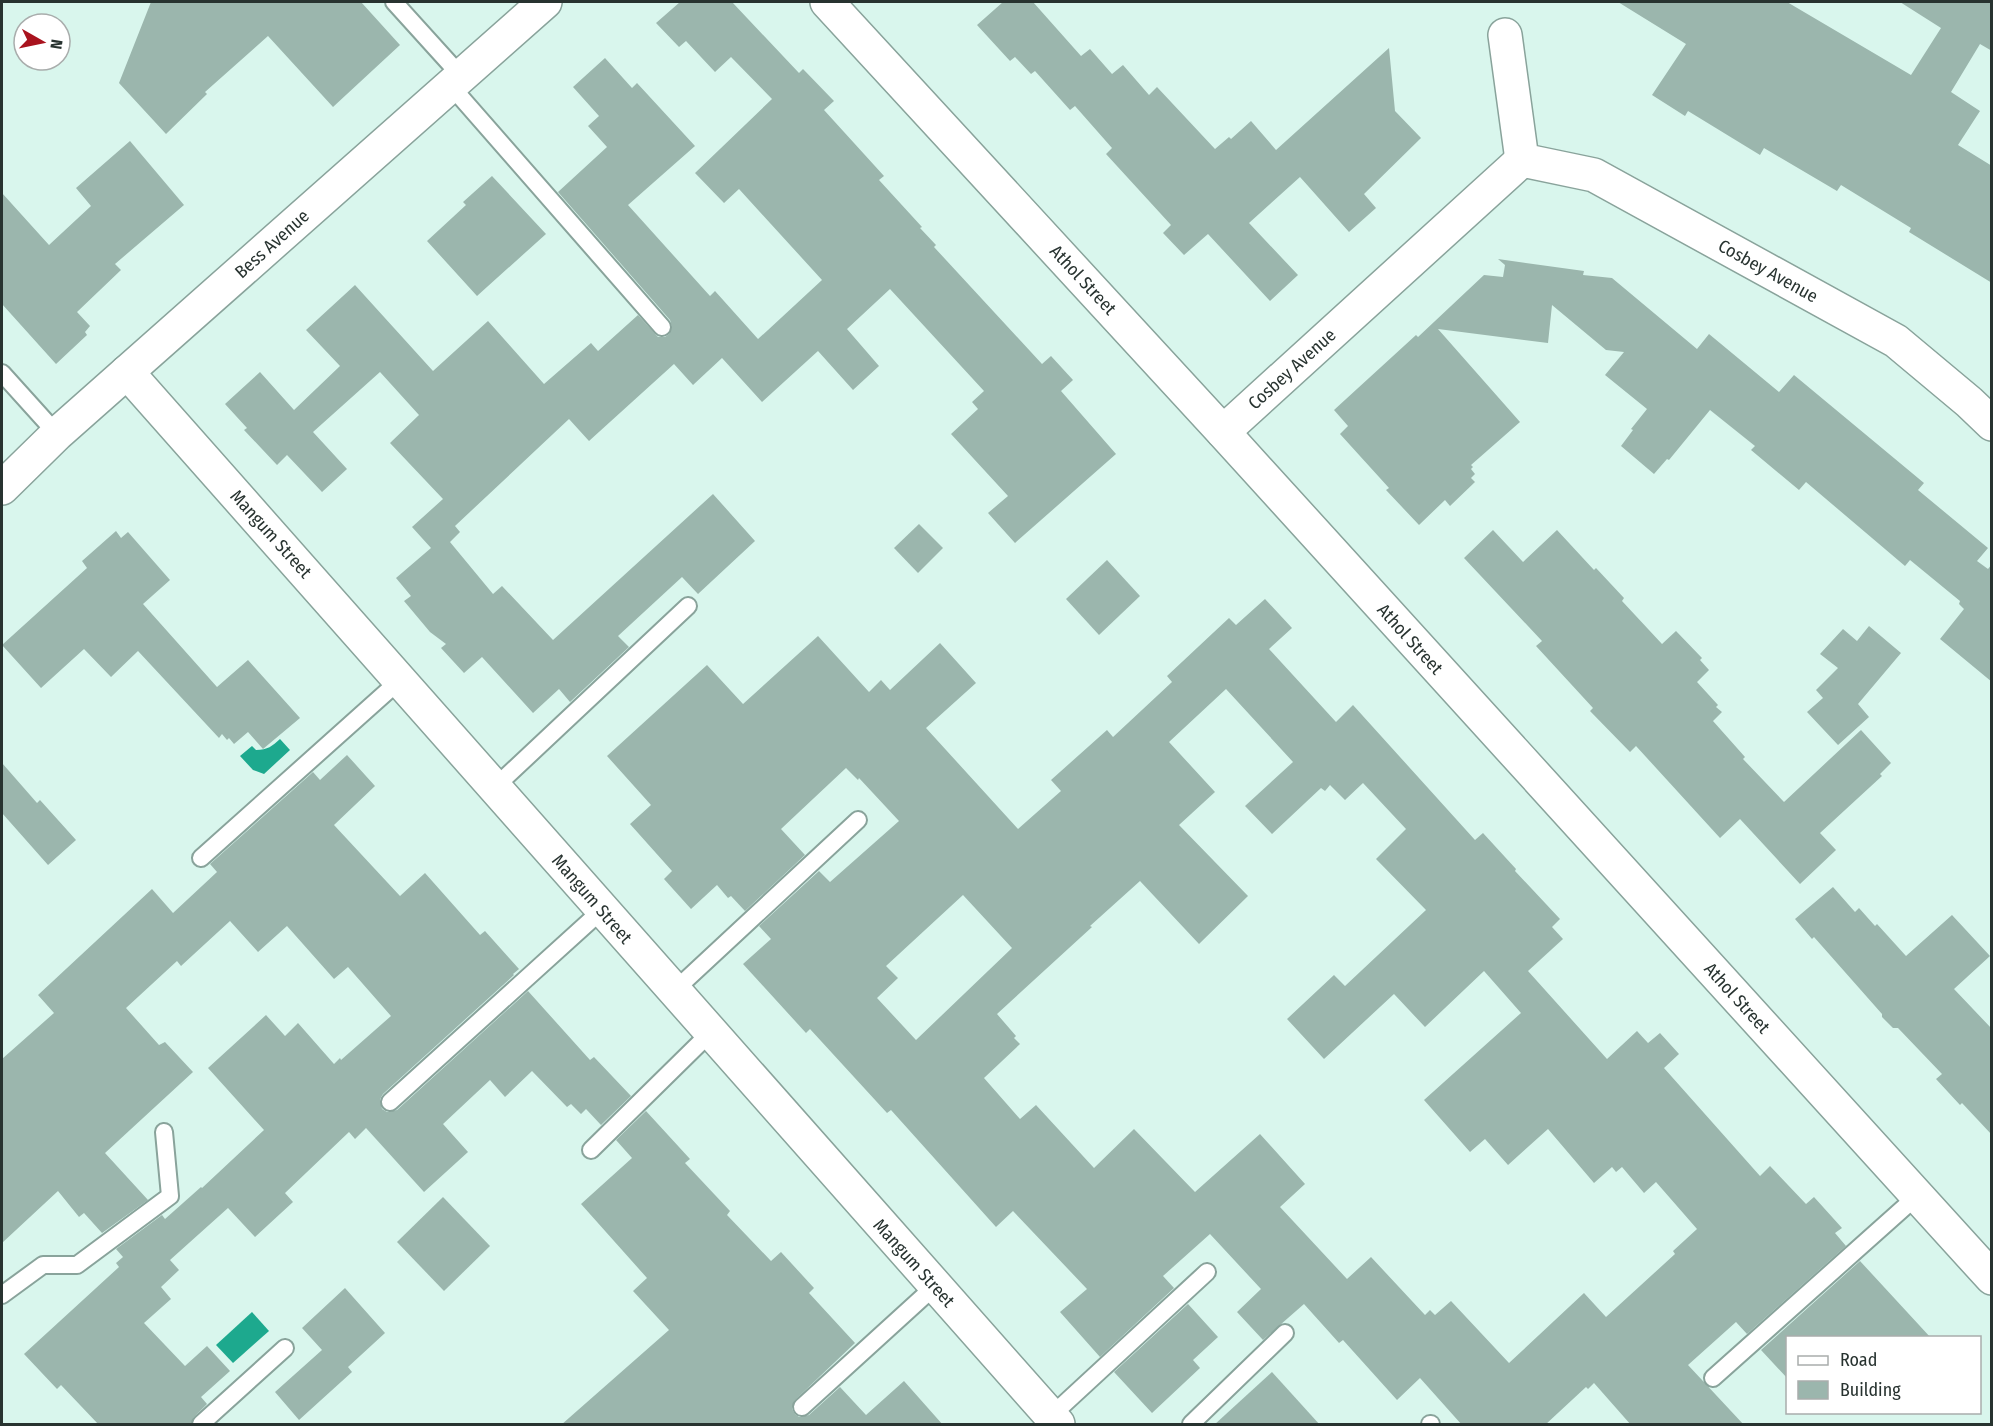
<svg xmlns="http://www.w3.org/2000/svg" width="1993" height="1426" viewBox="0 0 1993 1426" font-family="'Fira Sans Condensed',sans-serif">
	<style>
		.water { fill: #1da98e }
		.building { fill: #9bb6ad; fill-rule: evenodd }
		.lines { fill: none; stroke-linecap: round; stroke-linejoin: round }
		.lane-casing { stroke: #89a39b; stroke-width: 20 }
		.street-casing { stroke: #89a39b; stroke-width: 36 }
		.secondary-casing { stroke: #89a39b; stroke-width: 36 }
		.lane { stroke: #fff; stroke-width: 16 }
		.street { stroke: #fff; stroke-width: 33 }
		.secondary { stroke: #fff; stroke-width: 33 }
		.labels { text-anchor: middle; stroke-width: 6; stroke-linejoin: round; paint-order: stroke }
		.street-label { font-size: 18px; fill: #283330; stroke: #fff }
	</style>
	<rect width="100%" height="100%" fill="#d9f6ed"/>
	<g class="water">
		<path d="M280 739 290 750 264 774 253 770 240 756 252 746 256 750C268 750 272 746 280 739Z"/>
		<path d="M252 1312 269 1331 233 1363 216 1345Z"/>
	</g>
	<g class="building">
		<path d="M151 2H361L400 45 333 107 268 36 205 92 207 94 166 134 119 83Z"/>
		<path d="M680 2H732L799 73 803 69 834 101 824 110 884 176 879 180 922 227 920 228 936 245 934 247 1042 364 1051 356 1073 380 1061 391 1116 454 1015 543 988 513 1008 496 951 434 978 409 972 402 984 391 890 289 847 329 879 366 853 390 818 351 762 402 722 358 693 385 674 364 589 441 569 419 455 526 460 532 450 542 493 594 502 586 553 640 713 494 755 541 698 594 682 577 618 636 629 647 570 702 559 689 533 713 482 657 464 673 441 648 446 644 430 632 404 601 411 596 396 578 431 548 412 527 443 499 390 443 419 415 380 372 313 432 347 469 322 492 287 455 277 465 244 430 247 428 225 404 260 372 294 410 340 366 306 330 355 285 433 371 488 321 544 384 591 343 598 351 638 315 658 337H665L669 334 672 326 670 320 558 192 607 147 588 126 599 116 573 87 605 58 632 88 637 83 695 146 628 205 710 296 715 291 758 339 768 330 822 280 739 189 724 203 695 173 772 99 731 57 715 72 686 41 679 47 656 23Z"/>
		<path d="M1003 2H1033L1081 56 1090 49 1112 74 1123 65 1149 95 1157 87 1215 149 1229 137 1231 139 1251 121 1276 150 1389 48 1395 111 1421 138 1364 194 1376 208 1349 232 1300 177 1249 223 1298 275 1270 301 1208 234 1184 255 1163 233 1171 225 1106 154 1112 148 1075 106 1070 110 1035 71 1031 74 1015 57 1010 61 977 25Z"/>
		<path d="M1618 2H1787L1911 75 1941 28 1900 2H1992V51L1980 44 1951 92 1980 111 1958 145 1992 166V283L1909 232 1911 228 1841 185 1837 191 1764 148 1760 155 1688 111 1685 116 1652 95 1686 44Z"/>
		<path d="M130 141 184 205 115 264 121 270 77 312 90 326 85 332 87 335 56 364 2 304V193L49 245 91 206 76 188Z"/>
		<path d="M492 176 546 234 477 296 427 241 466 205 463 202Z"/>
		<path d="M1498 259 1584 271 1583 275 1612 278 1697 349 1709 334 1779 392 1794 375 1924 483 1918 490 1988 548 1977 561 1988 569 1992 564V682L1940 639 1964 609 1959 604 1960 601 1910 560 1905 566 1806 482 1799 490 1751 450 1755 446 1710 410 1669 460 1667 459 1654 474 1621 446 1633 430 1631 429 1647 409 1605 375 1624 352 1606 350 1552 305 1548 343 1438 329 1520 422 1471 465 1473 467 1471 469 1475 474 1471 478 1475 482 1450 506 1445 500 1419 525 1386 490 1389 488 1340 434 1348 426 1334 410 1416 335 1418 337 1484 275 1503 277 1505 265Z"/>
		<path d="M919 524 943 548 918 573 894 548Z"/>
		<path d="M1493 530 1523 562 1557 530 1594 570 1596 568 1624 598 1622 601 1662 644 1676 631 1702 658 1700 660 1709 670 1697 682 1718 705 1716 707 1722 712 1713 721 1745 757 1743 759 1784 802 1861 730 1891 763 1880 774 1882 776 1820 833 1836 850 1800 884 1740 819 1720 838 1636 746 1630 752 1590 711 1593 708 1536 646 1542 641 1464 558Z"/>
		<path d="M116 531 121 538 128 532 170 580 143 604 217 687 248 660 300 718 263 749 248 732 234 744 229 738 227 740 222 734 219 738 138 651 111 677 84 649 41 688 2 645 87 568 82 561Z"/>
		<path d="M1107 560 1140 596 1099 635 1066 599Z"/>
		<path d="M1265 599 1292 628 1269 649 1336 722 1353 705 1475 840 1483 833 1516 869 1515 871 1560 919 1552 927 1563 939 1528 971 1607 1059 1637 1031 1648 1043 1660 1033 1679 1054 1664 1068 1760 1176 1770 1166 1806 1204 1814 1197 1842 1228 1835 1233 1846 1246 1747 1334 1736 1322 1688 1365 1744 1425H1631L1594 1383 1588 1389 1586 1387 1545 1425H1462L1420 1378 1397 1400 1343 1340 1339 1343 1304 1304 1263 1340 1237 1312 1261 1289 1210 1234 1163 1276 1174 1288 1100 1357 1060 1312 1087 1289 1013 1211 996 1227 891 1110 887 1113 810 1029 806 1033 743 964 771 939 759 926 819 871 830 882 899 821 859 778 858 780 846 768 781 829 805 855 745 911 731 896 728 898 717 885 691 909 664 879 672 871 630 824 651 805 607 756 707 665 743 704 818 636 869 692 881 680 890 690 940 643 976 683 926 728 1018 829 1061 791 1051 780 1107 730 1113 737 1172 682 1167 676 1229 618 1236 625ZM1226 689 1293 762 1245 806 1272 834 1321 788 1325 791 1330 785 1345 800 1363 783 1406 829 1376 859 1426 910 1345 986 1334 975 1287 1019 1324 1059 1394 994 1425 1027 1484 971 1521 1013 1424 1100 1470 1152 1485 1139 1508 1165 1548 1129 1594 1183 1612 1167 1616 1172 1622 1167 1644 1193 1656 1182 1697 1229 1673 1251 1675 1254 1606 1317 1584 1293 1509 1363 1451 1301 1435 1315 1430 1310 1425 1315 1371 1257 1347 1279 1280 1207 1305 1184 1260 1134 1195 1192 1134 1129 1094 1168 1036 1105 1020 1119 984 1078 1020 1044 1014 1038 1016 1036 997 1014 1092 927 1090 926 1140 881 1199 944 1248 896 1179 825 1215 792 1169 742ZM963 895 1012 948 916 1040 877 998 898 978 886 966Z"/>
		<path d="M1869 626 1901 653 1858 704 1869 717 1838 745 1807 712 1823 698 1816 690 1838 668 1820 654 1843 629 1857 641Z"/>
		<path d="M347 755 375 786 334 825 400 896 425 873 480 935 485 931 519 969 513 974 514 975 383 1094 380 1099 382 1109 387 1112 397 1110 528 991 590 1060 594 1057 631 1096 601 1125 586 1109 581 1114 571 1104 567 1107 532 1071 505 1097 490 1080 443 1124 468 1152 424 1192 366 1128 355 1139 349 1132 285 1193 293 1202 255 1237 228 1208 170 1260 179 1270 161 1287 171 1299 144 1323 185 1366 207 1346 230 1371 201 1397 207 1404 194 1417 191 1425H99L61 1385 57 1389 24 1354 119 1267 116 1263 123 1257 116 1249 162 1215 165 1219 201 1187 202 1188 264 1130 208 1068 266 1015 285 1036 298 1023 334 1064 340 1058 341 1060 391 1016 348 967 334 979 287 926 258 952 230 921 181 966 177 961 126 1008 159 1045 165 1042 193 1072 105 1153 148 1200 102 1233 84 1213 79 1217 58 1191 2 1243V1059L54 1013 38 995 152 889 173 913 217 872 210 864 313 772 320 780Z"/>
		<path d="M2 763 37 803 40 800 76 840 48 865 2 813Z"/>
		<path d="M1833 887 1855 912 1859 908 1875 926 1877 924 1906 956 1952 915 1990 956 1954 989 1992 1029V1135L1962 1103 1960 1105 1936 1079 1942 1074 1898 1028H1893L1882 1017V1014L1814 937 1812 939 1795 919Z"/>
		<path d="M646 1111 690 1159 685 1163 730 1211 727 1215 771 1261 781 1252 814 1288 809 1293 855 1343 795 1400 792 1409 795 1414 799 1417 809 1415 840 1387 866 1415 904 1381 943 1425H561L669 1330 633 1291 647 1278 581 1204 632 1158 616 1140Z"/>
		<path d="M443 1197 490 1246 444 1291 397 1242Z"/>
		<path d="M1860 1261 1931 1338H1788V1379L1761 1350Z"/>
		<path d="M345 1288 385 1333 348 1367 352 1372 299 1420 275 1392 322 1350 302 1328Z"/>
		<path d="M1188 1304 1218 1337 1193 1360 1200 1368 1152 1413 1114 1372Z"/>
		<path d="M1272 1372 1320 1425H1214Z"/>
	</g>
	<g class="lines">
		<defs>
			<g id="lane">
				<path d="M394 2 461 76"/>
				<path d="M451 86 662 327"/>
				<path d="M2 373 57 434"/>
				<path d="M494 788 688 606"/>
				<path d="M201 858 400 680"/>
				<path d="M674 991 858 820"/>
				<path d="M390 1102 602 910"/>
				<path d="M591 1150 711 1032"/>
				<path d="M2 1295 43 1265H77L170 1196 164 1132"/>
				<path d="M1713 1378 1917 1196"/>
				<path d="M802 1407 935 1286"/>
				<path d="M1051 1416 1207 1272"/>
				<path d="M201 1424 285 1348"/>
				<path d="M1191 1424 1285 1333"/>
				<path d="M1430 1424H1431"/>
			</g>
			<g id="street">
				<path d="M1505 35 1522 160 1594 175 1896 341 1969 402 1992 424"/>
				<path d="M127 372 1058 1424"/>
				<path d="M1223 432 1522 160"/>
			</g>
			<g id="secondary">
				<path d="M827 2 1223 432 1992 1278"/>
				<path d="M2 488 57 434 545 2"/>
			</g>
		</defs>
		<use href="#lane" class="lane-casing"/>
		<use href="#street" class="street-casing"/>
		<use href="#secondary" class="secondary-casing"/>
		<use href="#lane" class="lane"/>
		<use href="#street" class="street"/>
		<use href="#secondary" class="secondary"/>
	</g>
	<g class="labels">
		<g class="street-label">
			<text transform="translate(272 244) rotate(-42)" y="6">Bess Avenue</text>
			<text transform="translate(1768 271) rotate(29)" y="6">Cosbey Avenue</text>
			<text transform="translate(1083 280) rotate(47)" y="6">Athol Street</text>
			<text transform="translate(1292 369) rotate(-42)" y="6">Cosbey Avenue</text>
			<text transform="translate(271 534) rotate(48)" y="6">Mangum Street</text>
			<text transform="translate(1410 639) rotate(48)" y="6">Athol Street</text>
			<text transform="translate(592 899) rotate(49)" y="6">Mangum Street</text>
			<text transform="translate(1737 998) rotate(48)" y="6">Athol Street</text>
			<text transform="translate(914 1263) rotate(48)" y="6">Mangum Street</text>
		</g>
	</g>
	<rect width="1993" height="1426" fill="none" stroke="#283330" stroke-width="6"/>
	<rect x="1786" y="1336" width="195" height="78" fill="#ffffff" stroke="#a9adac" stroke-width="1.5"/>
	<rect x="1798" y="1356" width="30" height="9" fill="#ffffff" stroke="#a9adac" stroke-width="1.5"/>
	<text x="1840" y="1366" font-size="18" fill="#283330">Road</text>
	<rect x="1798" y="1381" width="30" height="18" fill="#9bb6ad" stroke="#a9adac" stroke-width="1.5"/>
	<text x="1840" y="1396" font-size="18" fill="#283330">Building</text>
	<g transform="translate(42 42) rotate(99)"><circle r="28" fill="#ffffff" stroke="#a9adac" stroke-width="1.5"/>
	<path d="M0-4.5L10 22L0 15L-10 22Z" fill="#a9131e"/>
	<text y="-9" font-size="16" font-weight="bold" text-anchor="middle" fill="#283330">N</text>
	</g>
</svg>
